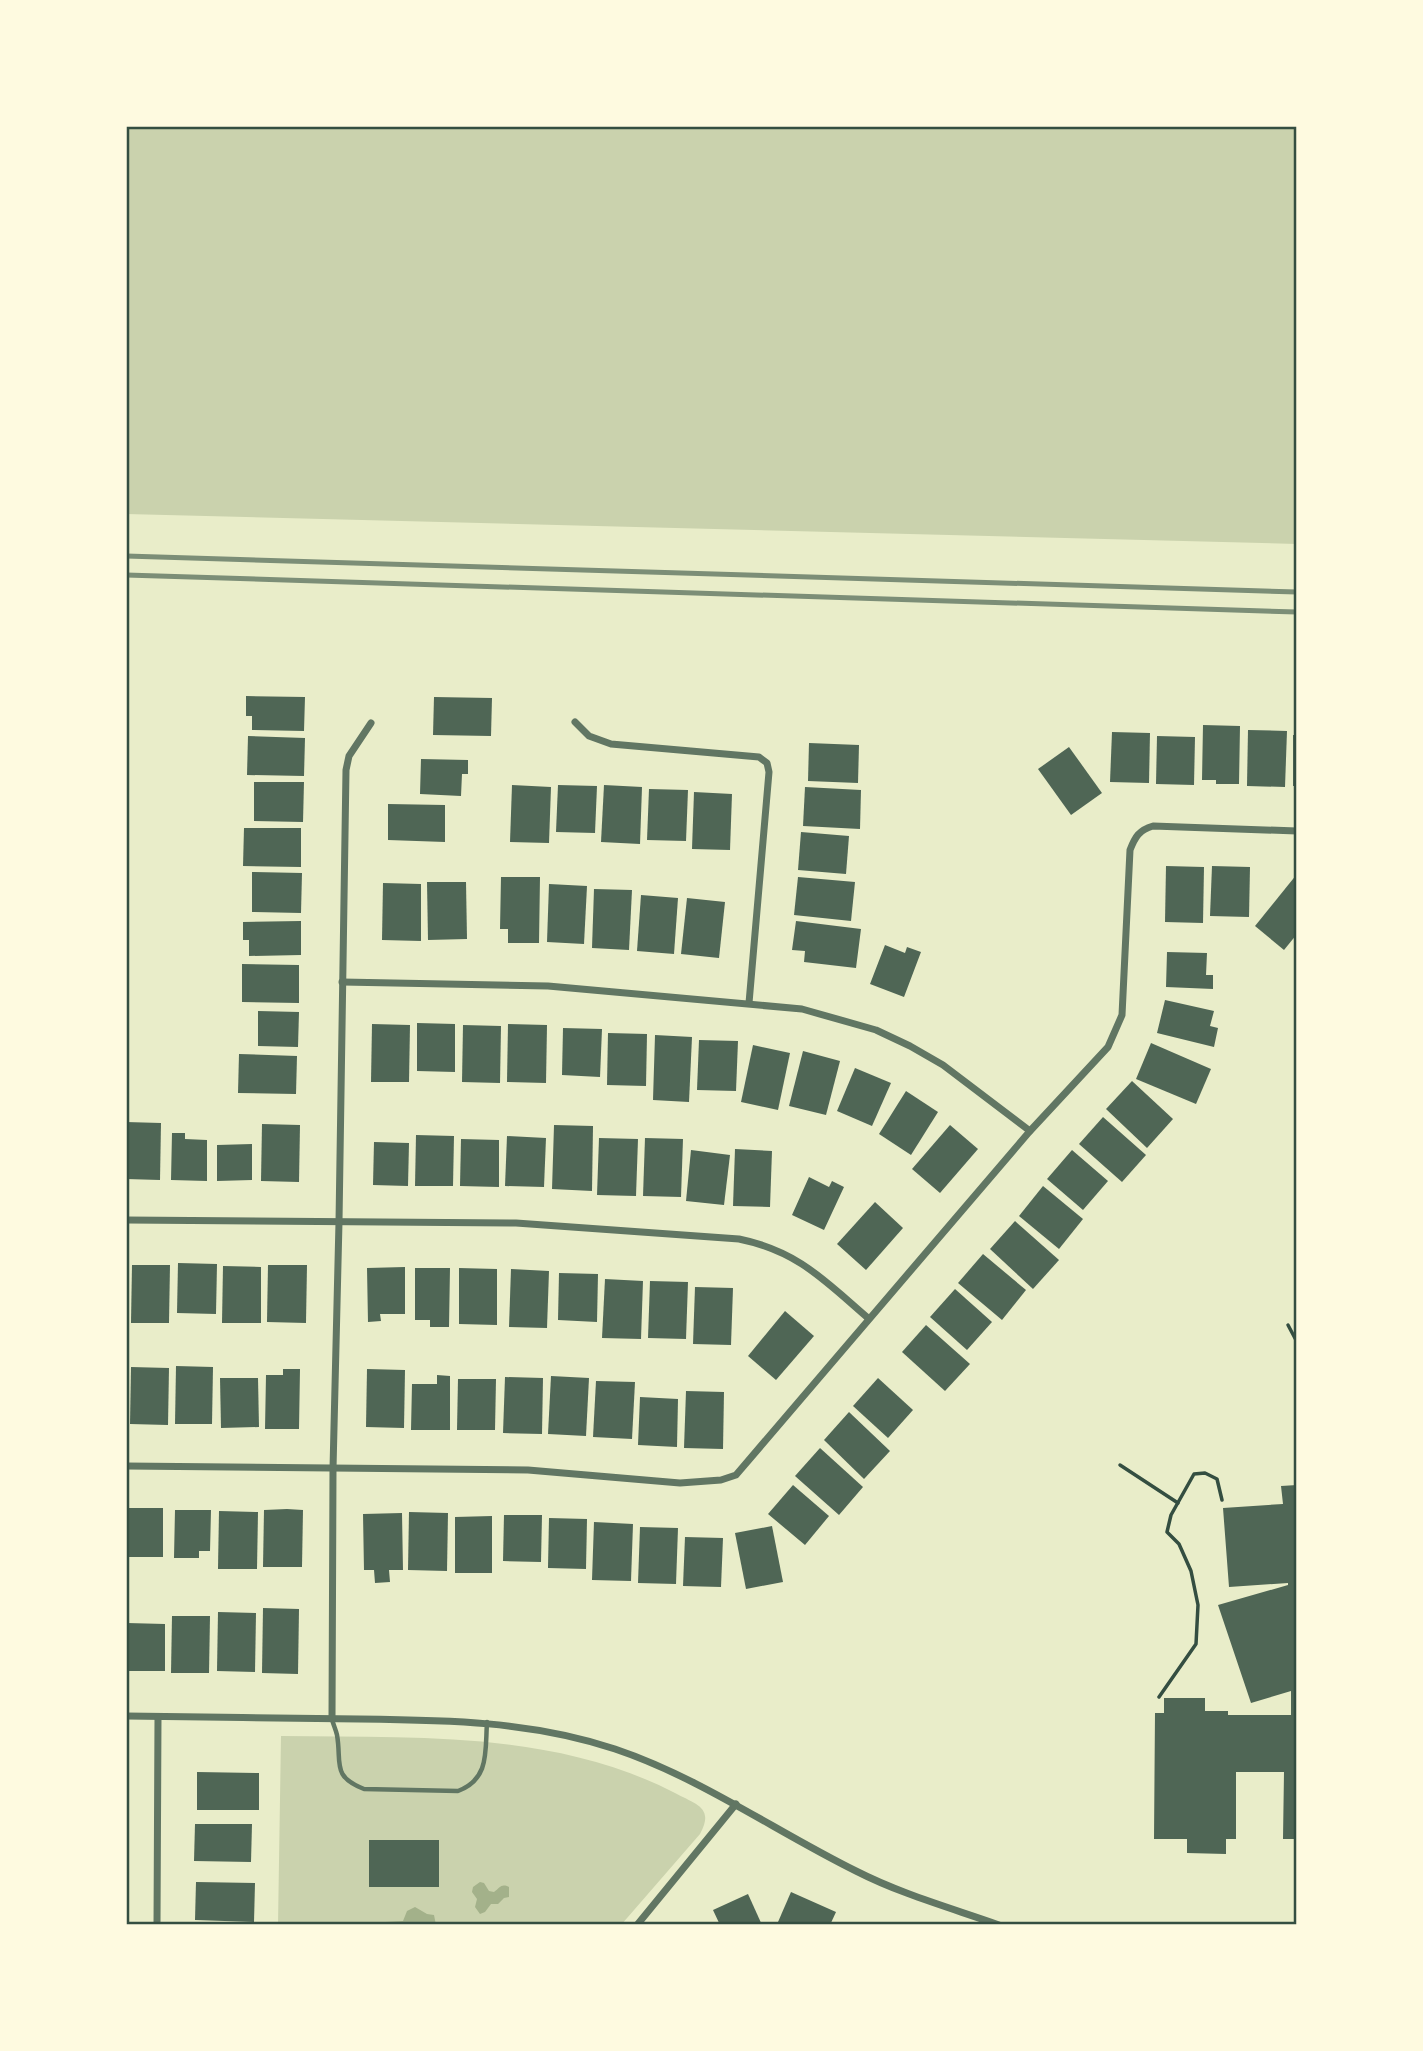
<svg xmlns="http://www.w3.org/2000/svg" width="1423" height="2051" viewBox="0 0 1423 2051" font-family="'Zilla Slab',serif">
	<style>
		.green { fill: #cad2ad }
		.water { fill: #a3b18a }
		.building { fill: #4f6655 }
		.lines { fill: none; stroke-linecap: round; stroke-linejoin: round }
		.path { stroke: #344e41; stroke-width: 3.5 }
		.service { stroke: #617663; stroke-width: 4.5 }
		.minor { stroke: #617663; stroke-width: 7 }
		.rail { stroke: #7c8e77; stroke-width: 5 }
		.neatline { fill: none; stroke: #344e41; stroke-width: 2.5 }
	</style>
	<rect width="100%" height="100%" fill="#e9edc9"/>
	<g class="green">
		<path d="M126 126H1297V544L126 514Z"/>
		<path d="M281 1736C414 1738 553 1730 675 1793 695 1804 715 1807 700 1834L621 1925H278Z"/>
	</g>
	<g class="water">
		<path d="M480 1882 484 1883 489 1891 494 1892C500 1888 501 1883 509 1887V1897L504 1898 498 1904H491L485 1912 480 1914 475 1907 477 1899 472 1892 473 1887Z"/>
		<path d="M415 1907 427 1914 434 1915 436 1925H368V1923L403 1921 407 1911Z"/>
	</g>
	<g class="building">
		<path d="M246 696 305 697 304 731 252 730V716H246Z"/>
		<path d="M434 697 492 698 491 736 433 735Z"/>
		<path d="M1203 725 1240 726 1239 784H1216V780H1202Z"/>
		<path d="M1248 730 1287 731 1285 787 1247 786Z"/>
		<path d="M1112 732 1150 733 1149 783 1110 782Z"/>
		<rect x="1293" y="735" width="4" height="51"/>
		<path d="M248 736 305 738 304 776 247 775Z"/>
		<path d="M1157 736 1195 737 1194 785 1156 784Z"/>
		<path d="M809 743 859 745 858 783 808 781Z"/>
		<path d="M1069 747 1102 793 1071 815 1038 769Z"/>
		<path d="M421 759 468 760V774H462L461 796 420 794Z"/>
		<path d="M254 782H304L303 822 254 821Z"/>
		<path d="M512 785 551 787 549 843 510 842Z"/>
		<path d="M558 785 597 786 595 833 556 832Z"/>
		<path d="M604 785 642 787 640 844 601 842Z"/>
		<path d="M805 787 861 790 860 829 803 826Z"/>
		<path d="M649 789 688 790 686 841 647 840Z"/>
		<path d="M694 792 732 794 730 850 692 849Z"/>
		<path d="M388 804 445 805V842L388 840Z"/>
		<path d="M244 828H301V867L243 866Z"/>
		<path d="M801 832 849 836 846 874 798 870Z"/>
		<path d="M1166 866 1204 867 1203 923 1165 922Z"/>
		<path d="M1212 866 1250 867 1249 917 1210 916Z"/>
		<path d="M252 872 302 873 301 913 252 912Z"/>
		<path d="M1297 874V934L1284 950 1255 926Z"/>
		<path d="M501 877H540L539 943H508V929H500Z"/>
		<path d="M798 877 855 882 851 921 794 915Z"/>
		<path d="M427 882H466L467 939 428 940Z"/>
		<path d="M383 883 421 884V941L382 940Z"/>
		<path d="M549 884 587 886 584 944 547 942Z"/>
		<path d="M594 889 632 890 629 950 592 948Z"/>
		<path d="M641 895 678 898 674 954 637 951Z"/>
		<path d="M687 898 725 902 719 958 681 954Z"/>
		<path d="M301 921V955L249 956V940H243V922Z"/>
		<path d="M796 921 861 929 856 968 804 962 805 951 792 950Z"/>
		<path d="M885 945 905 953 907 947 921 952 904 997 870 984Z"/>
		<path d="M1167 952 1207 953 1206 975H1213V989L1166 987Z"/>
		<path d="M242 964 299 965V1003L242 1002Z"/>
		<path d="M1165 1000 1214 1011 1210 1026 1218 1028 1214 1047 1157 1033Z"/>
		<path d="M258 1011 299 1012 298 1047 258 1046Z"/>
		<path d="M417 1023 455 1024V1072L417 1071Z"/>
		<path d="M372 1024 410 1025 409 1082H371Z"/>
		<path d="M508 1024 547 1025 546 1083 507 1082Z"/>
		<path d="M463 1025 501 1026 500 1083 462 1082Z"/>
		<path d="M563 1028 602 1029 600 1077 562 1075Z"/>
		<path d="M608 1033 647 1034 646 1086 607 1085Z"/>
		<path d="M655 1035 692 1037 689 1102 653 1100Z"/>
		<path d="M699 1040 738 1041 736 1091 697 1090Z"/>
		<path d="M1151 1043 1211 1069 1196 1104 1136 1079Z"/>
		<path d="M753 1045 790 1053 778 1110 741 1102Z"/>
		<path d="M803 1051 840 1061 826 1115 789 1106Z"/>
		<path d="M239 1054 297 1056 296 1094 238 1093Z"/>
		<path d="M855 1068 891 1083 872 1126 837 1111Z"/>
		<path d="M1132 1081 1173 1119 1147 1148 1106 1109Z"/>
		<path d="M906 1091 938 1112 911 1155 879 1134Z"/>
		<path d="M1103 1117 1146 1155 1122 1182 1079 1144Z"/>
		<path d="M126 1122 161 1123 160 1180 126 1179Z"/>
		<path d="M262 1124 300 1125 299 1182 261 1181Z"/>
		<path d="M554 1125 593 1126 592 1191 552 1189Z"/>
		<path d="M950 1125 978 1149 940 1193 912 1169Z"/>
		<path d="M172 1133H185V1139L207 1140V1181L171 1180Z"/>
		<path d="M416 1135 454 1136 453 1186H415Z"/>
		<path d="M507 1136 546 1138 544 1187 505 1186Z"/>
		<path d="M599 1138 638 1139 636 1196 597 1195Z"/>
		<path d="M645 1138 683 1139 681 1197 643 1196Z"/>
		<path d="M461 1139 499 1140V1187L460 1186Z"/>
		<path d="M374 1142 409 1143 408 1186 373 1185Z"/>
		<path d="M252 1144V1180L217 1181V1145Z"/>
		<path d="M735 1149 772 1151 770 1207 733 1206Z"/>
		<path d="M691 1150 730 1155 724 1205 686 1201Z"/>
		<path d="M1072 1150 1108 1181 1083 1210 1047 1179Z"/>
		<path d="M809 1177 829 1187 832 1181 844 1187 824 1230 792 1215Z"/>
		<path d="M1043 1186 1083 1219 1059 1249 1019 1216Z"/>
		<path d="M875 1202 903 1228 866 1270 837 1244Z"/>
		<path d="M1015 1221 1059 1260 1033 1289 990 1249Z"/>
		<path d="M983 1254 1026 1290 1002 1320 958 1283Z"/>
		<path d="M178 1263 217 1264 216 1314 177 1313Z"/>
		<path d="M132 1265H170L169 1323H131Z"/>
		<path d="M268 1265H307L306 1323 267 1322Z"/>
		<path d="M223 1266 261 1267V1323H222Z"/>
		<path d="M405 1267V1314H380L381 1321 368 1322 367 1268Z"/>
		<path d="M415 1268H450L449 1327H430V1320H415Z"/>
		<path d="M459 1268 497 1269V1325L459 1324Z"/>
		<path d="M511 1269 549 1271 547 1328 509 1327Z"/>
		<path d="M559 1273 598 1274 597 1322 558 1320Z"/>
		<path d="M605 1279 643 1281 641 1339 602 1338Z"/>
		<path d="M650 1281 688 1282 686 1339 648 1338Z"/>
		<path d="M695 1287 733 1288 731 1345 693 1344Z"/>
		<path d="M955 1289 992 1322 967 1350 930 1317Z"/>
		<path d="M785 1311 814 1336 776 1380 748 1356Z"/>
		<path d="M926 1325 970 1364 945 1391 902 1352Z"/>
		<path d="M176 1366 213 1367 212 1424H175Z"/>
		<path d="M131 1367 169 1368 168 1425 130 1424Z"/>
		<path d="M283 1369H300L299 1429H265L266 1375H283Z"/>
		<path d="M367 1369 405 1370 404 1428 366 1427Z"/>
		<path d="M437 1375 450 1376V1430H411L412 1384H437Z"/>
		<path d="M551 1376 589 1378 586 1436 548 1434Z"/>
		<path d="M505 1377 543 1378 542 1434 503 1433Z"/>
		<path d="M220 1378H258L259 1427 221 1428Z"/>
		<path d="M878 1378 913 1410 888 1438 853 1406Z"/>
		<path d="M458 1379H496L495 1430H457Z"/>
		<path d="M596 1381 635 1382 632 1439 593 1437Z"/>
		<path d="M686 1391 724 1392 723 1449 684 1448Z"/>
		<path d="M640 1397 678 1399 677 1447 638 1445Z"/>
		<path d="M849 1412 890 1451 864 1479 824 1440Z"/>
		<path d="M820 1448 863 1487 839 1515 795 1476Z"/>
		<path d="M793 1485 829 1516 805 1545 768 1514Z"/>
		<path d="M1297 1485V1839H1283L1284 1772H1236V1839H1226V1854L1187 1853V1839H1154L1155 1713H1164V1698H1205V1711H1228V1715H1291V1691L1251 1703 1218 1605 1288 1585V1583L1229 1587 1223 1508 1283 1504 1281 1486Z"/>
		<rect x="128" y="1508" width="35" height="49"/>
		<path d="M287 1509 303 1510 302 1567H263L264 1510Z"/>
		<path d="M175 1510H211L210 1551H199V1558H174Z"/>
		<path d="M219 1511 258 1512 257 1569H218Z"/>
		<path d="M409 1512 448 1513 447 1571 408 1570Z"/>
		<path d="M402 1513 403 1570H389L390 1582 375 1583 374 1570H364L363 1514Z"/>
		<path d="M504 1515H542L541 1562 503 1561Z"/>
		<path d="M492 1516V1573H455V1517Z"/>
		<path d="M549 1518 587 1519 586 1569 548 1568Z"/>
		<path d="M594 1522 633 1524 631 1581 592 1580Z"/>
		<path d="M772 1526 783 1582 746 1589 735 1533Z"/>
		<path d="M640 1527 678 1528 676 1584 638 1583Z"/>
		<path d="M685 1537 723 1538 721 1587 683 1586Z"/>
		<path d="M263 1608 299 1609 298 1674 262 1673Z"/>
		<path d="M218 1612 256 1613 255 1672 217 1671Z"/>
		<path d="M172 1616H210L209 1673H171Z"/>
		<path d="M127 1623 165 1624V1671H127Z"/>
		<path d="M197 1772 259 1773V1810H197Z"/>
		<path d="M195 1824H252L251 1862 194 1861Z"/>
		<rect x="369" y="1840" width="70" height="47"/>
		<path d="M196 1882 255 1883 254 1922 195 1920Z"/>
		<path d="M791 1892 836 1912 830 1925H785L778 1922Z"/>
		<path d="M748 1894 762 1925H720L713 1910Z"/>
	</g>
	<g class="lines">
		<g class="path">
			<path d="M1288 1325 1297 1342"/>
			<path d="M1120 1465 1178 1503"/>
			<path d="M1159 1697 1196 1644 1198 1605 1191 1571 1179 1544 1167 1532 1171 1515 1194 1474 1205 1473 1217 1479 1222 1500"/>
		</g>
		<path class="service" d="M332 1719C333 1724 336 1730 337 1735 342 1763 331 1776 364 1789L458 1791C490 1779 485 1751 487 1722"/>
		<g class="minor">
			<path d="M575 722 589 736 611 744 759 757 767 763 769 772 749 1003"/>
			<path d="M342 982 548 986 802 1009 876 1030 910 1046 943 1065 1030 1131"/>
			<path d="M126 1220 516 1223 739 1239C798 1251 825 1281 868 1318"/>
			<path d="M126 1466 528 1470 680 1483 721 1480 736 1475 1030 1131 1108 1047 1122 1015 1130 850C1135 837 1139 830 1153 826L1297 831"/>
			<path d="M126 1716C204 1717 281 1718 359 1719 446 1720 531 1721 615 1749 701 1778 775 1831 856 1871 901 1894 951 1908 999 1925"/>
			<path d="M332 1718 333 1469 339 1222 346 770 349 756 371 723"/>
			<path d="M157 1925 158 1717"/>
			<path d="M637 1925 736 1804"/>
		</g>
		<g class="rail">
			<path d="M126 556 1297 592"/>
			<path d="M126 575 1297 612"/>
		</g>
	</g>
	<rect width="1423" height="2051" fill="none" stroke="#fefae0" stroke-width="256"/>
	<rect x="128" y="128" width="1167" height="1795" class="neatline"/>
</svg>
